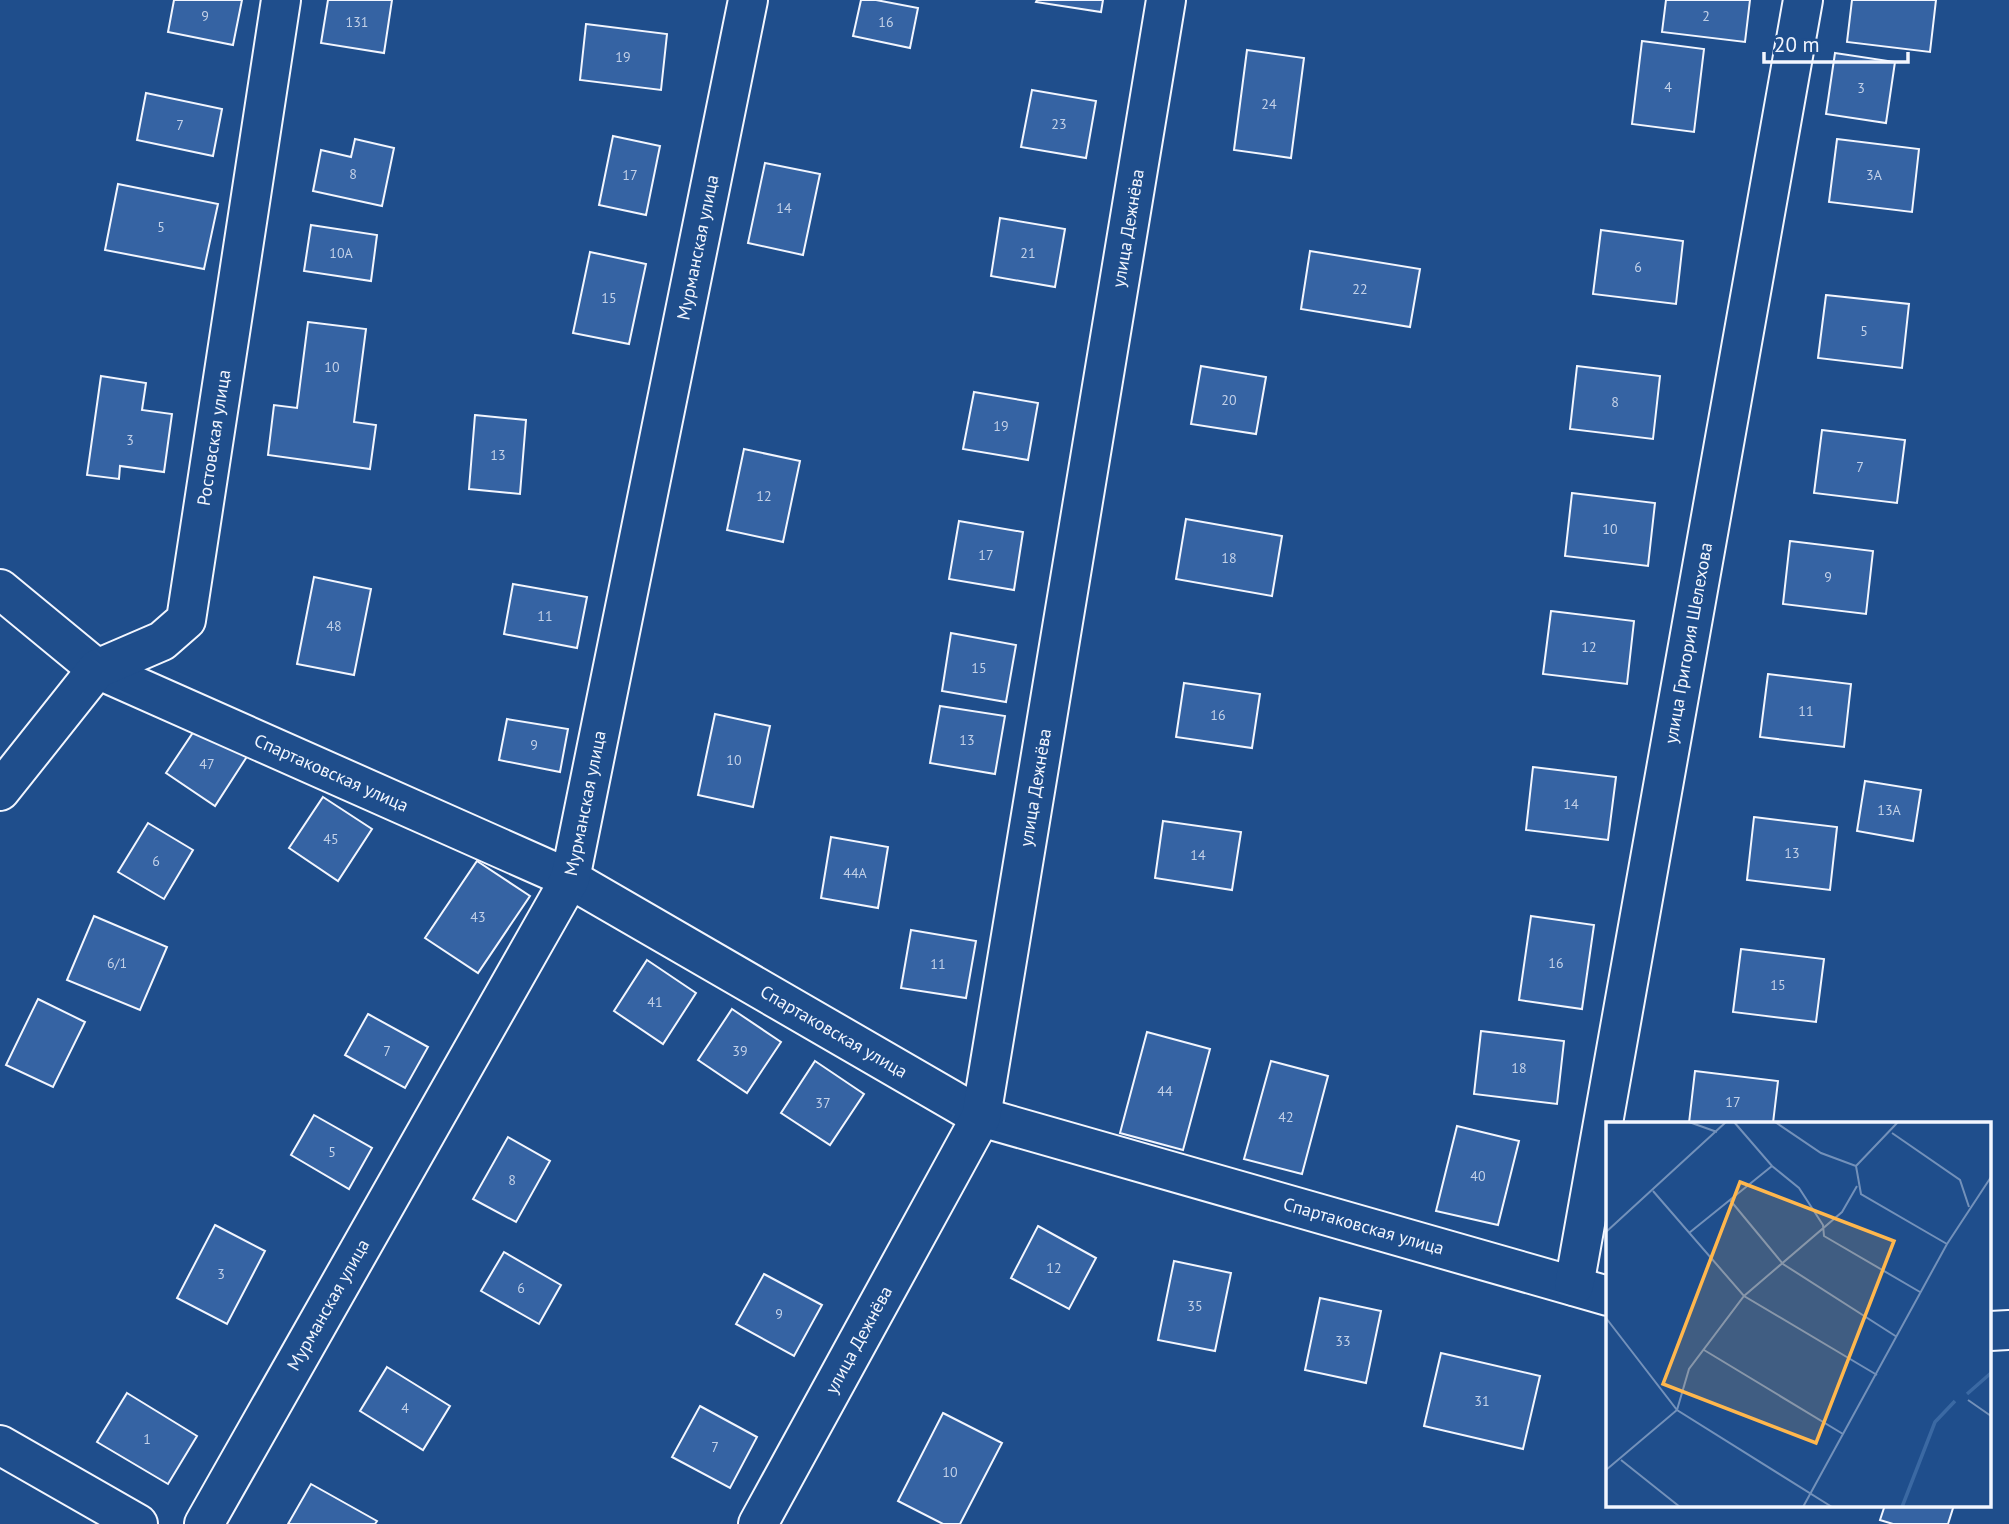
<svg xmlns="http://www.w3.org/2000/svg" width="2009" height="1524" viewBox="0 0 2009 1524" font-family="'PT Sans',sans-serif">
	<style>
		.building { fill: #3563a3; stroke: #f2f6ff; stroke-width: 2 }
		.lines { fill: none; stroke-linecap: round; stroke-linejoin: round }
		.minor-casing { stroke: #f2f6ff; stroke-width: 42 }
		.minor { stroke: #1f4e8c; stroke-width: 38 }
		.labels { text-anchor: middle; stroke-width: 5; stroke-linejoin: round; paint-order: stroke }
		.number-label { font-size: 14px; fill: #c3d1e8 }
		.street-label { font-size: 18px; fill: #f2f6ff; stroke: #1f4e8c }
		.inset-river { fill: none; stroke: #3b69a3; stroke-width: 3.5 }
		.inset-road { fill: none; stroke: #7391ba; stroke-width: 2 }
		.view { fill: #ffb74d; fill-opacity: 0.15; stroke: #ffb74d; stroke-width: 3.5 }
		.inset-edge { fill: none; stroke: #f2f6ff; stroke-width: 3.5 }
	</style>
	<rect width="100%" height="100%" fill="#1f4e8c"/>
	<g class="building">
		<path d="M174 0H242L233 45 168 32Z"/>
		<path d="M328 0H392L384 53 321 43Z"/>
		<path d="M861 0H876L918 8 910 48 853 36Z"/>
		<path d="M1037 0H1103L1101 12 1036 2Z"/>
		<path d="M1666 0H1750L1745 42 1662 32Z"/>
		<path d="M1852 0H1936L1930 52 1847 42Z"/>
		<path d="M586 24 667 34 661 90 580 80Z"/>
		<path d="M1642 41 1704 49 1694 132 1632 124Z"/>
		<path d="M1247 50 1304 58 1291 158 1234 150Z"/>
		<path d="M1835 53 1895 62 1886 123 1826 114Z"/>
		<path d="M1032 90 1096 101 1086 158 1021 147Z"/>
		<path d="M146 93 222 109 213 156 137 140Z"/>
		<path d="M613 136 660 146 646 215 599 205Z"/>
		<path d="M355 139 394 148 382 206 313 191 321 150 351 157Z"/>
		<path d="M1837 139 1919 149 1912 212 1829 202Z"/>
		<path d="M765 163 820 174 803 255 748 243Z"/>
		<path d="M118 184 218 204 204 269 105 250Z"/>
		<path d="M1000 218 1065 229 1055 287 991 276Z"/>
		<path d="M311 225 377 235 371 281 304 271Z"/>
		<path d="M1601 230 1683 241 1676 304 1593 294Z"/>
		<path d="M1310 251 1420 269 1410 327 1301 309Z"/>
		<path d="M590 252 646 264 629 344 573 333Z"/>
		<path d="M1826 295 1909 304 1902 368 1818 358Z"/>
		<path d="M308 322 366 329 354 422 376 425 370 469 268 455 274 405 297 408Z"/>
		<path d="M1201 366 1266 377 1256 434 1191 424Z"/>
		<path d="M1577 366 1660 376 1653 439 1570 429Z"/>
		<path d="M101 376 146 383 142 410 172 414 164 472 120 466 119 479 87 475Z"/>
		<path d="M974 392 1038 403 1028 460 963 449Z"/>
		<path d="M475 415 526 420 520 494 469 489Z"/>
		<path d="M1822 430 1905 440 1897 503 1814 493Z"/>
		<path d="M744 449 800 461 783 542 727 530Z"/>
		<path d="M1572 493 1655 503 1648 566 1565 556Z"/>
		<path d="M1186 519 1282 536 1272 596 1176 579Z"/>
		<path d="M959 521 1023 532 1014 590 949 579Z"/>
		<path d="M1790 541 1873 551 1866 614 1783 604Z"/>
		<path d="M314 577 371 589 354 675 297 664Z"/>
		<path d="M513 584 587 597 577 648 504 634Z"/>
		<path d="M1551 611 1634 621 1627 684 1543 674Z"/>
		<path d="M951 633 1016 645 1006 702 942 691Z"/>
		<path d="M1768 674 1851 684 1844 747 1760 737Z"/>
		<path d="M1184 683 1260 694 1252 748 1176 737Z"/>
		<path d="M940 706 1005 716 995 774 930 763Z"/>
		<path d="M715 714 770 726 753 807 698 795Z"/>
		<path d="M507 719 568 729 560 772 499 760Z"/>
		<path d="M200 722 248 755 215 806 166 773Z"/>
		<path d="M1533 767 1616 777 1608 840 1526 830Z"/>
		<path d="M1865 781 1921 790 1913 841 1857 831Z"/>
		<path d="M323 797 372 829 338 881 289 848Z"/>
		<path d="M1754 817 1837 827 1830 890 1747 880Z"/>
		<path d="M1163 821 1241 832 1232 890 1155 878Z"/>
		<path d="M148 823 193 850 164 899 118 872Z"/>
		<path d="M831 837 888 847 878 908 821 898Z"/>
		<path d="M477 861 530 896 478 973 425 938Z"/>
		<path d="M94 916 167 947 140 1010 67 980Z"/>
		<path d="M1531 916 1594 925 1582 1009 1519 1000Z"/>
		<path d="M911 930 976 941 966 998 901 988Z"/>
		<path d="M1741 949 1824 959 1816 1022 1733 1012Z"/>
		<path d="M647 960 696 993 663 1044 614 1011Z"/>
		<path d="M38 999 85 1022 53 1087 6 1065Z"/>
		<path d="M732 1009 781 1042 747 1093 698 1060Z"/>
		<path d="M368 1014 428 1047 405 1088 345 1055Z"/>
		<path d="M1481 1031 1564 1041 1557 1104 1474 1094Z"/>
		<path d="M1147 1032 1210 1049 1183 1150 1120 1133Z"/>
		<path d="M815 1061 864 1094 830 1145 781 1113Z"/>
		<path d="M1271 1061 1328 1076 1302 1174 1244 1159Z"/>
		<path d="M1695 1071 1778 1081 1773 1123H1689Z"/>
		<path d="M314 1115 372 1148 349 1189 291 1155Z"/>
		<path d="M1457 1126 1519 1141 1498 1225 1436 1211Z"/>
		<path d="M508 1137 550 1161 516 1222 473 1199Z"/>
		<path d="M215 1225 265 1251 227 1324 177 1298Z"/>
		<path d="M1038 1226 1096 1258 1069 1309 1011 1278Z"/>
		<path d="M504 1252 561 1285 539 1324 481 1291Z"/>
		<path d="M1174 1261 1231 1273 1215 1351 1158 1340Z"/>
		<path d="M764 1274 822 1305 794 1356 736 1324Z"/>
		<path d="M1320 1298 1381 1311 1366 1383 1305 1370Z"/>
		<path d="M1441 1353 1540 1376 1523 1449 1424 1426Z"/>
		<path d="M387 1367 450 1406 423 1450 360 1411Z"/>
		<path d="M127 1393 197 1436 168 1484 97 1442Z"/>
		<path d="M700 1406 757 1437 730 1488 672 1457Z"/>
		<path d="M943 1413 1002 1443 960 1524H943L898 1501Z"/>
		<path d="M311 1484 377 1521 375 1524H288Z"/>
		<path d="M1885 1505H1954L1948 1524H1893L1880 1520Z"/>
	</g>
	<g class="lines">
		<defs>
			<g id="minor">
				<path id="s1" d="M0 589 97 669 570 879 981 1117 1608 1296"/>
				<path id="s2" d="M0 791 97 669 162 641 186 620 281 0"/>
				<path id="s3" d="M1574 1286 1803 0"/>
				<path d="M1990 1331 2009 1330"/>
				<path d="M0 1445 138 1524"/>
				<path id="s4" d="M204 1524 570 879 748 0"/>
				<path id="s5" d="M758 1524 981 1117 1166 0"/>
			</g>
		</defs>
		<use href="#minor" class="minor-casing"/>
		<use href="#minor" class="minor"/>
	</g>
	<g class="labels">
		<g class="number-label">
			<text x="205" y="21">9</text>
			<text x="1706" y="21">2</text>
			<text x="357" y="27">131</text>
			<text x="886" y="27">16</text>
			<text x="623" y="62">19</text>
			<text x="1668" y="92">4</text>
			<text x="1861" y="93">3</text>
			<text x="1269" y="109">24</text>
			<text x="1059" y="129">23</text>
			<text x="180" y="130">7</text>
			<text x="353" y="179">8</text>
			<text x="630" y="180">17</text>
			<text x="1874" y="180">3А</text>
			<text x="784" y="213">14</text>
			<text x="161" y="232">5</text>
			<text x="341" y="258">10А</text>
			<text x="1028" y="258">21</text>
			<text x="1638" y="272">6</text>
			<text x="1360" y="294">22</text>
			<text x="609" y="303">15</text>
			<text x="1864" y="336">5</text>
			<text x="332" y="372">10</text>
			<text x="1229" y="405">20</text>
			<text x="1615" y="407">8</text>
			<text x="1001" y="431">19</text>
			<text x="130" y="445">3</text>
			<text x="498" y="460">13</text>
			<text x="1860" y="472">7</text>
			<text x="764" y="501">12</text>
			<text x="1610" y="534">10</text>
			<text x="986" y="560">17</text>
			<text x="1229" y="563">18</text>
			<text x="1828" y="582">9</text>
			<text x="545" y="621">11</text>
			<text x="334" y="631">48</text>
			<text x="1589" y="652">12</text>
			<text x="979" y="673">15</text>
			<text x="1806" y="716">11</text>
			<text x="1218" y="720">16</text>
			<text x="967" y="745">13</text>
			<text x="534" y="750">9</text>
			<text x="734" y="765">10</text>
			<text x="207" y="769">47</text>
			<text x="1571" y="809">14</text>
			<text x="1889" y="815">13А</text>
			<text x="331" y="844">45</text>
			<text x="1792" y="858">13</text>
			<text x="1198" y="860">14</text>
			<text x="156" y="866">6</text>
			<text x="855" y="878">44А</text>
			<text x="478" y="922">43</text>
			<text x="117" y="968">6/1</text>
			<text x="1556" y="968">16</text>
			<text x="938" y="969">11</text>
			<text x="1778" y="990">15</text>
			<text x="655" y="1007">41</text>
			<text x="387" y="1056">7</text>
			<text x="740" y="1056">39</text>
			<text x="1519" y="1073">18</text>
			<text x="1165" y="1096">44</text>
			<text x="1733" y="1107">17</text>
			<text x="823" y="1108">37</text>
			<text x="1286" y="1122">42</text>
			<text x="332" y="1157">5</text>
			<text x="1478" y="1181">40</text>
			<text x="512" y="1185">8</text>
			<text x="1054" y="1273">12</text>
			<text x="221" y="1279">3</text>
			<text x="521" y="1293">6</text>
			<text x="1195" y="1311">35</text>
			<text x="779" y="1319">9</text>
			<text x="1343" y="1346">33</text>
			<text x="1482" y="1406">31</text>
			<text x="405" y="1413">4</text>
			<text x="147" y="1444">1</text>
			<text x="715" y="1452">7</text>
			<text x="950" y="1477">10</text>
		</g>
		<g class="street-label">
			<text dy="6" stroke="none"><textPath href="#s5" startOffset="1365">улица Дежнёва</textPath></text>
			<text dy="6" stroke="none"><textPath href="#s4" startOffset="1386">Мурманская улица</textPath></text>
			<text dy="6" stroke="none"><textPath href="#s2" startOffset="443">Ростовская улица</textPath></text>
			<text dy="6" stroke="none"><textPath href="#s3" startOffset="653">улица Григория Шелехова</textPath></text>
			<text dy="6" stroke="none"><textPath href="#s1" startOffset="382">Спартаковская улица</textPath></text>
			<text dy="6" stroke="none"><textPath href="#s5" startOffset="798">улица Дежнёва</textPath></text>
			<text dy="6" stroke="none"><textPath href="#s4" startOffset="819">Мурманская улица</textPath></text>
			<text dy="6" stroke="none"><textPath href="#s1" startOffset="948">Спартаковская улица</textPath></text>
			<text dy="6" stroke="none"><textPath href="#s1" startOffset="1516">Спартаковская улица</textPath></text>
			<text dy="6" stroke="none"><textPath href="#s4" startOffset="252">Мурманская улица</textPath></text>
			<text dy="6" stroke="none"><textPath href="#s5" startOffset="210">улица Дежнёва</textPath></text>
		</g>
	</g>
	<g transform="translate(1606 1122)">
		<rect width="385" height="385" fill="#1f4e8c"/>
		<path class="inset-river" d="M361 272 385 251M296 385 329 300 349 279"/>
		<path class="inset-road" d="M83 0 111 10M128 0 166 44 193 66 217 103 218 114 314 170M169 0 215 31 250 44 255 72 341 122M286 11 354 58 363 85M250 44 292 0M47 69 138 174 271 253M124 78 177 142 291 215M0 110 120 0M83 111 166 44M0 196 71 288 226 385M98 228 237 312M362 278 385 294M15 338 74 385M0 348 71 288 83 247 138 174 236 90 251 64M197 385 341 122 385 55"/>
		<path class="view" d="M134 60 288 119 210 321 57 262Z"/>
		<rect width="385" height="385" class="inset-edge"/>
	</g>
	<path d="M1764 52v10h144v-10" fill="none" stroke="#f2f6ff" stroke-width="3.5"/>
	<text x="1774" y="52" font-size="21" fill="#f2f6ff" stroke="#1f4e8c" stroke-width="5" paint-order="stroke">20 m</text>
</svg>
